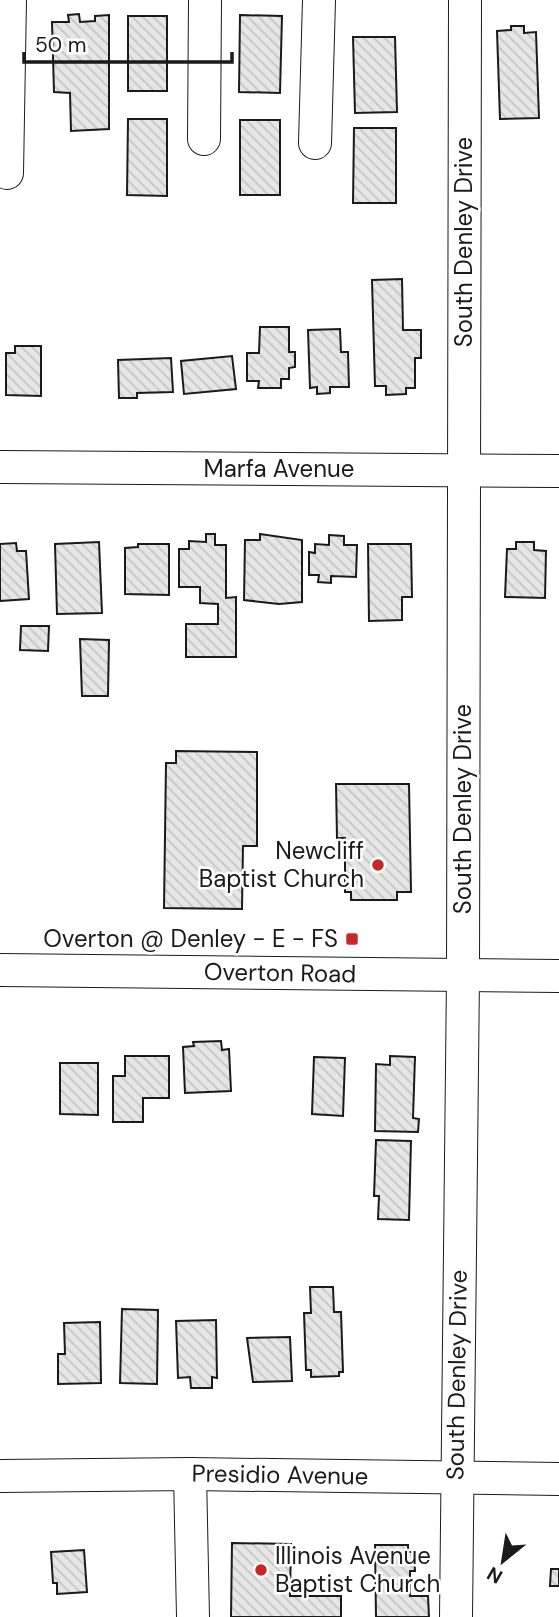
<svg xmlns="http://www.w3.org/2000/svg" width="559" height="1617" viewBox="0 0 559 1617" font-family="'DM Sans',sans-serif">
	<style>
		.building { fill: url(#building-back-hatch); stroke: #1a1a1a; stroke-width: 2 }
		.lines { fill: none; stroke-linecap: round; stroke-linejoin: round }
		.minor-casing { stroke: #1a1a1a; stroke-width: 34 }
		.minor { stroke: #fff; stroke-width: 32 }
		.poi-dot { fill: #c62828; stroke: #fff; stroke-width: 2.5 }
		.labels { text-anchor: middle; stroke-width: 5; stroke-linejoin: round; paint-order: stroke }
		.street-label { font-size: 24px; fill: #1a1a1a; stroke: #fff }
		.poi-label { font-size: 24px; fill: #1a1a1a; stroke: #fff; text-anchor: end }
	</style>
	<defs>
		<pattern id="building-back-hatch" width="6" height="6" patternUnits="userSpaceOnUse" patternTransform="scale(1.75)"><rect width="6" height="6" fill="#e6e6e6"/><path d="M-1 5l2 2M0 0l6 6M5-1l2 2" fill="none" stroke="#c5c5c5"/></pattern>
	</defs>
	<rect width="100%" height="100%" fill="#fff"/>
	<g class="building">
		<path d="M79 14 80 22 95 21V16L109 15V129L71 131 70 93 54 92 52 22H69L68 15Z"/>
		<path d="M240 15 282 16 280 93 239 92Z"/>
		<rect x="128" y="16" width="39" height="75"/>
		<path d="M511 26H524V33L536 32 539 118 500 119 497 31 511 30Z"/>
		<path d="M353 37H395L397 112 355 113Z"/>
		<path d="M128 119H167V196L127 195Z"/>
		<rect x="240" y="120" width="40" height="75"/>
		<path d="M354 128H396V203H353Z"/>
		<path d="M402 279 403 330H421V358H415V388H406V394L386 395V386H375L372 280Z"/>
		<path d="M260 327H289V352H295V367L289 368V379H281V388H258L259 381H247V353H259Z"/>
		<path d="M340 329 341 352H348L349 387H330V393L317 394V387L310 388 308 330Z"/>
		<path d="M15 346H41V396L6 395V353H15Z"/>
		<path d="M232 356 236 389 184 394 181 361Z"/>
		<path d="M171 358 173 392 137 393V398H119L118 360Z"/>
		<path d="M206 534H215V545H226V598L236 597V657H186V624H218V604L200 603V587H179V549H189V541L206 542Z"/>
		<path d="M260 534 302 540V602L279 604 244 600 245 540H260Z"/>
		<path d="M329 535 344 536V545H357L356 577 331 576V583L318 582 319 575H309V552L315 553V544L329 545Z"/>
		<path d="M99 542 102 613 57 614 55 544Z"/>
		<path d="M516 542H534V550L546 551 545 598 505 597 507 549H516Z"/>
		<path d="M16 543 17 551H26L29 599 0 601V544Z"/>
		<path d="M138 544H169V595L125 594V548L138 547Z"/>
		<path d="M368 544H411L412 597H402V620L369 621Z"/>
		<path d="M21 626H49L48 651 20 650Z"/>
		<path d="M80 639 109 640 108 696H82Z"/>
		<path d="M176 751 257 752V846H243L242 909 164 908 166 763H176Z"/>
		<path d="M336 784H409L411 892H397V900H351V892H345V838H337Z"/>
		<path d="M221 1041 222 1050 229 1049 231 1091 185 1093 183 1047 194 1046 193 1042Z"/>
		<path d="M125 1056H169V1098H143V1122H113V1076H125Z"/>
		<path d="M390 1056 415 1057 413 1118 419 1119 418 1132 375 1131 376 1064 390 1065Z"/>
		<path d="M314 1057 345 1058 343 1116 312 1114Z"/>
		<path d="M60 1063H98V1115L60 1114Z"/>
		<path d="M376 1140 411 1141 409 1220 378 1219 379 1196H374Z"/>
		<path d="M310 1287H333L334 1312H341L343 1372H339V1376L311 1377V1370H306L304 1313H311Z"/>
		<path d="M122 1309 158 1310 157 1384 120 1383Z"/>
		<path d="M216 1320 217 1378 212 1377V1388H191L190 1377 178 1378 176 1321Z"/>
		<path d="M100 1322 101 1383 58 1384V1354H65L64 1323Z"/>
		<path d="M290 1337 292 1381 253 1382 247 1338Z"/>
		<path d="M232 1543 291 1544 290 1596H341V1617H231Z"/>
		<path d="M375 1545H408V1552H414L415 1571H410V1596H428L429 1617H376Z"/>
		<path d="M84 1550 87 1592 57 1594V1583H53L51 1552Z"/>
		<path d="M551 1569H559V1586H550Z"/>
	</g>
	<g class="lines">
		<defs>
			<g id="minor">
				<path d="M204 139 205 0"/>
				<path d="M315 143 319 0"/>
				<path d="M7 173 10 0"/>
				<path d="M0 467 559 471"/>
				<path d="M0 970 559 976"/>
				<path d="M190 1474 193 1617"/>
				<path d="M0 1476 190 1474 559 1479"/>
				<path d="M456 1617 463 976 465 0"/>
			</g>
		</defs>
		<use href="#minor" class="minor-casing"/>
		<use href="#minor" class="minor"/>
	</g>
	<g class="poi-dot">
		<circle cx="378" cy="865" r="7"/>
		<rect x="345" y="932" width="14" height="14" rx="3.5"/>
		<circle cx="261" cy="1570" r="7"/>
	</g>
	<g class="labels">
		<g class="street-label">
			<text transform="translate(464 242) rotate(-90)" y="8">South Denley Drive</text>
			<text x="279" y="477">Marfa Avenue</text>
			<text transform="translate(463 809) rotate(-90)" y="8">South Denley Drive</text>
			<text transform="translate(280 973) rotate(1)" y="8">Overton Road</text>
			<text transform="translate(457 1375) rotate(-89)" y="8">South Denley Drive</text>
			<text transform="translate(280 1475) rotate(1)" y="8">Presidio Avenue</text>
		</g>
		<g class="poi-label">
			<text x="364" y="859">Newcliff<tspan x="364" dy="28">Baptist Church</tspan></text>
			<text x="338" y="947">Overton @ Denley - E - FS</text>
			<text x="275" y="1564" text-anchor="start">Illinois Avenue<tspan x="275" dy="28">Baptist Church</tspan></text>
		</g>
	</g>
	<g transform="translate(503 1561) rotate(210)" stroke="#ffffff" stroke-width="5" paint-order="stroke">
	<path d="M0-5L12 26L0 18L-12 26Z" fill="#1a1a1a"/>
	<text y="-10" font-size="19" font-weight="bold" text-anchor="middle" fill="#1a1a1a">N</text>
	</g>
	<path d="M24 52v10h208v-10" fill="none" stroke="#1a1a1a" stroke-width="3.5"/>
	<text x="35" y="52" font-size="21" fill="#1a1a1a" stroke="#ffffff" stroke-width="5" paint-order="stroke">50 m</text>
</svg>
